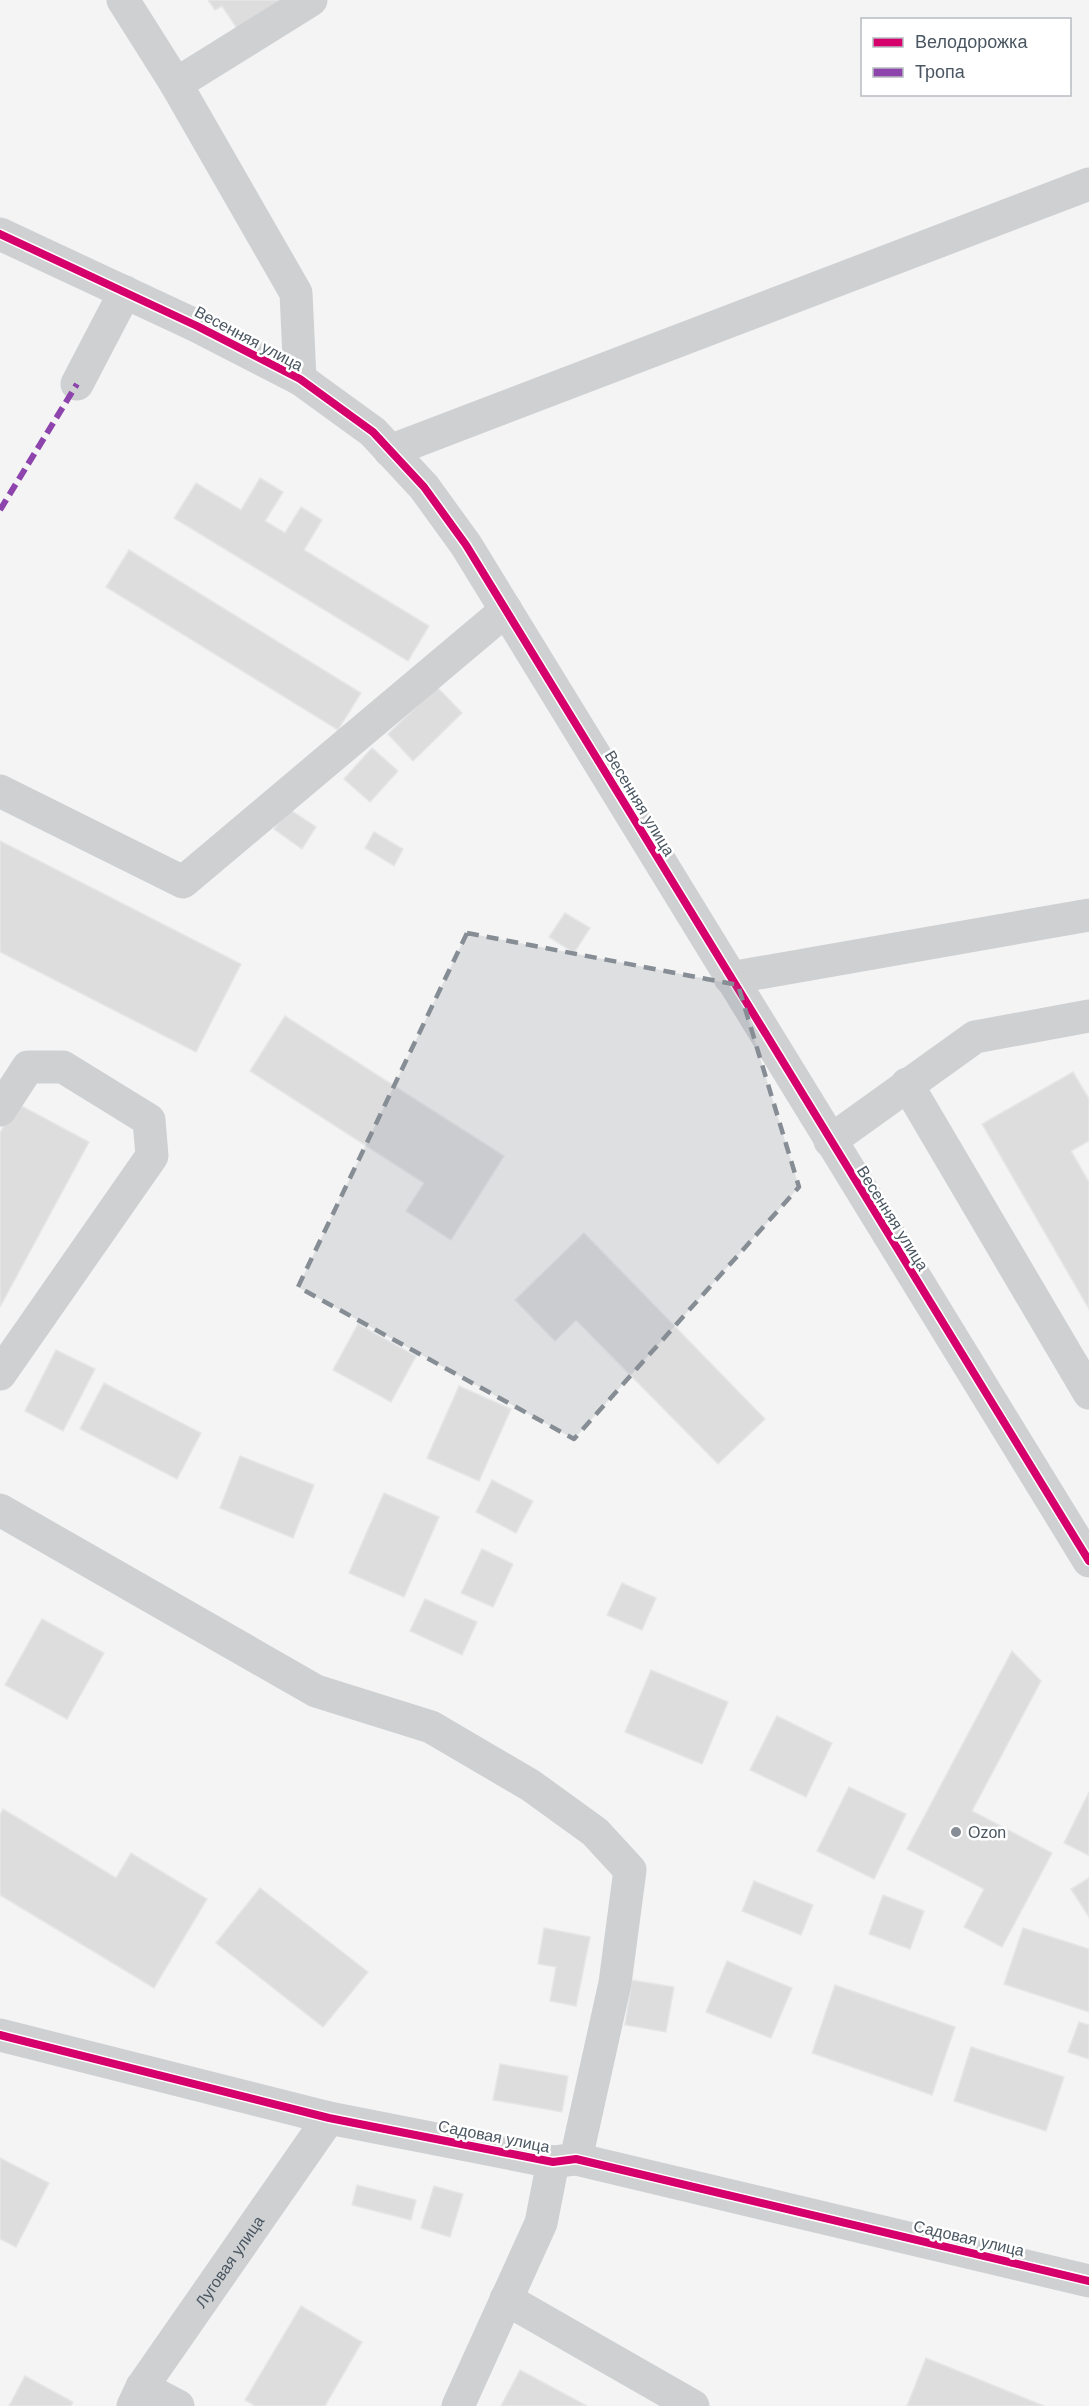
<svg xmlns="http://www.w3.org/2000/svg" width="1089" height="2406" viewBox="0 0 1089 2406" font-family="Helvetica,sans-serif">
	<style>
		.building { fill: #ddddde; stroke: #e5e6e7; stroke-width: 1.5 }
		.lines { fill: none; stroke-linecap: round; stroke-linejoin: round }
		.minor { stroke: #ced0d2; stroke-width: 33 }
		.quiet { stroke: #8e44ad; stroke-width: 6; stroke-dasharray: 12 6; stroke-linecap: butt }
		.cycleway-casing { stroke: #fff; stroke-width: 11 }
		.cycleway { stroke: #d6006c; stroke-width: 8 }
		.marked { fill: #868d94; fill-opacity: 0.2; stroke: #868d94; stroke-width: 4.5; stroke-dasharray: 12 8; stroke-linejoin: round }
		.poi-dot { fill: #868d94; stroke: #fff; stroke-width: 2 }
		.labels { text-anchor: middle; stroke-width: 5; stroke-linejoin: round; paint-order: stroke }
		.street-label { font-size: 16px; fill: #4a5661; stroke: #fff }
		.poi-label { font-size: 16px; fill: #4a5661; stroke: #fff; text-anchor: start }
	</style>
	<rect width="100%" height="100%" fill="#f4f4f4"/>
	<g class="building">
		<path d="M208 0H296L242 36 222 6 215 10Z"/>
		<path d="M260 478 283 492 265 521 285 533 301 507 322 520 304 550 429 626 408 661 174 518 196 483 241 510Z"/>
		<path d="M129 550 361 693 338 730 106 587Z"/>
		<path d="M437 687 462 713 413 761 388 734Z"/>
		<path d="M372 748 398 771 370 802 344 779Z"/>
		<path d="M289 809 316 827 302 849 274 829Z"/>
		<path d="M374 832 403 849 394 866 365 848Z"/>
		<path d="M0 841 241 964 196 1052 0 952Z"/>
		<path d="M565 913 590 928 574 953 549 937Z"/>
		<path d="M285 1016 504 1156 451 1240 406 1211 424 1183 250 1071Z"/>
		<path d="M1073 1072 1089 1099V1141L1071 1151 1089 1182V1309L982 1124Z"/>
		<path d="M16 1103 89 1142 0 1307V1133Z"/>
		<path d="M584 1233 765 1419 718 1464 576 1320 555 1341 515 1300Z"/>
		<path d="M358 1324 416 1356 391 1402 333 1370Z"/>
		<path d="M56 1350 95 1369 63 1431 25 1411Z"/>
		<path d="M104 1383 201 1433 177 1479 80 1429Z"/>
		<path d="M459 1386 511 1409 479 1481 427 1458Z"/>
		<path d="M240 1456 314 1485 293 1538 220 1508Z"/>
		<path d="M492 1480 533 1501 516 1533 476 1512Z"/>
		<path d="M384 1493 439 1517 404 1597 349 1573Z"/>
		<path d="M482 1549 513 1564 493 1607 461 1593Z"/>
		<path d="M622 1583 656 1598 642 1630 607 1615Z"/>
		<path d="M425 1599 477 1622 462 1655 410 1631Z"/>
		<path d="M42 1619 104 1653 67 1719 5 1685Z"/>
		<path d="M1012 1651 1041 1681 972 1811 1052 1853 1002 1947 964 1927 984 1889 907 1849Z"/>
		<path d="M651 1670 728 1702 702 1764 625 1732Z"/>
		<path d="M777 1716 832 1743 806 1797 750 1770Z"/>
		<path d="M849 1787 906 1814 874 1879 817 1851Z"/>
		<path d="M1089 1792V1853L1088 1855 1064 1843Z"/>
		<path d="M3 1809 116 1878 131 1853 207 1899 154 1988 0 1895V1815Z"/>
		<path d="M1089 1878V1917L1071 1889Z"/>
		<path d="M754 1881 813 1905 801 1935 742 1911Z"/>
		<path d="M260 1888 368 1972 323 2027 216 1943Z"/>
		<path d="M883 1895 924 1911 910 1949 869 1934Z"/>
		<path d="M544 1928 590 1937 576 2006 550 2001 556 1967 538 1964Z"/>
		<path d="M1023 1928 1089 1949V2012L1004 1984Z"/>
		<path d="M727 1961 792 1988 771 2038 706 2012Z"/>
		<path d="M632 1980 674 1987 666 2032 625 2025Z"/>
		<path d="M835 1985 955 2027 932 2095 812 2053Z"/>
		<path d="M1079 2022 1089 2025V2059L1068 2052Z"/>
		<path d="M971 2047 1064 2077 1046 2131 954 2101Z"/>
		<path d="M500 2064 568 2076 562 2112 493 2100Z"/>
		<path d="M0 2158 49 2183 16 2247 0 2239Z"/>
		<path d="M357 2185 416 2200 411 2220 352 2205Z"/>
		<path d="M434 2186 463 2194 450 2237 421 2228Z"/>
		<path d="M301 2306 362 2342 325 2406H255L245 2400Z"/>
		<path d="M926 2358 1044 2406H907Z"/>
		<path d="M520 2370 587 2406H501Z"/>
		<path d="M25 2376 73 2402 71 2406H9Z"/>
	</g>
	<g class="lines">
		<g class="minor">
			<path d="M123 0 176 84 296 293 300 379"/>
			<path d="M176 84 311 0"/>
			<path d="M0 234 197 326 300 379 373 432 424 487 466 545 1089 1561"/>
			<path d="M77 384 125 292"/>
			<path d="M390 451 1089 184"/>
			<path d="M0 791 183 882 506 610"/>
			<path d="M730 978 1089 915"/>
			<path d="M907 1084 1089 1393"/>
			<path d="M0 1110 28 1067H63L149 1120 152 1156 0 1374"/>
			<path d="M830 1141 975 1037 1089 1016"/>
			<path d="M0 1510 316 1691 431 1727 530 1785 595 1832 630 1870 615 1983 576 2159"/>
			<path d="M0 2035 329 2118 553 2162 576 2159 1089 2281"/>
			<path d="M506 2299 693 2406"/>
			<path d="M142 2387 178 2406"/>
			<path id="s1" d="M133 2406 142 2387 329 2118"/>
			<path d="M458 2406 541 2223 553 2162"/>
		</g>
		<path class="quiet" d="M0 510 77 384"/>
		<defs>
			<g id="cycleway">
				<path d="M0 234 197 326 300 379 373 432 424 487 466 545 1089 1561"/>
				<path d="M0 2035 329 2118 553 2162 576 2159 1089 2281"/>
			</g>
		</defs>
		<use href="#cycleway" class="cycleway-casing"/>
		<use href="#cycleway" class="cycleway"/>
	</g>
	<path class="marked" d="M467 933 738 985 799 1187 574 1439 298 1287Z"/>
	<circle class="poi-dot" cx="956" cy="1832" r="6"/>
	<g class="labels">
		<g class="street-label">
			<text transform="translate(249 338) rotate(28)" y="6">Весенняя улица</text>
			<text transform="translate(640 803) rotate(59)" y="6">Весенняя улица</text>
			<text transform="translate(893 1218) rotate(58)" y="6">Весенняя улица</text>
			<text transform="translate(494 2136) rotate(11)" y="6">Садовая улица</text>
			<text transform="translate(969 2238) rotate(13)" y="6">Садовая улица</text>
			<text dy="6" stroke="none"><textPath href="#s1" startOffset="174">Луговая улица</textPath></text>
		</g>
		<g class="poi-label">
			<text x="968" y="1838">Ozon</text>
		</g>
	</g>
	<rect x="861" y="18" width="210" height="78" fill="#ffffff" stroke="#b7bbc0" stroke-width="1.5"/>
	<rect x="873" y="38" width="30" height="9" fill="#d6006c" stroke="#b7bbc0" stroke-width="1.5"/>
	<text x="915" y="48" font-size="18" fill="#4a5661">Велодорожка</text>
	<rect x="873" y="68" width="30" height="9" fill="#8e44ad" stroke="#b7bbc0" stroke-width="1.5"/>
	<text x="915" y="78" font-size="18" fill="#4a5661">Тропа</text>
</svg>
